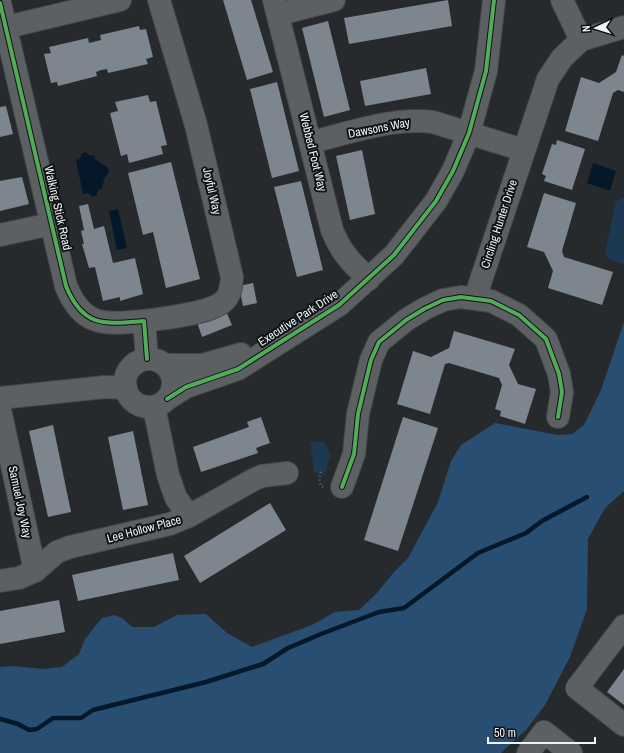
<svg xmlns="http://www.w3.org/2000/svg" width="624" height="753" viewBox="0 0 624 753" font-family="'Archivo Narrow',sans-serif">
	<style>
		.green { fill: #1d3952 }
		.forest { fill: #284e71 }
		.water { fill: #04182a }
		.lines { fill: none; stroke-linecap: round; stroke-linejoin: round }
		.stream { stroke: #04182a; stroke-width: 4.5 }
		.building { fill: #7d868e }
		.minor-casing { stroke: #45484a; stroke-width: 24 }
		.path { stroke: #616364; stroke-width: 2.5; stroke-dasharray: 1 3; stroke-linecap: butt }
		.minor { stroke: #5d6062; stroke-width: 22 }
		.cycleway-casing { stroke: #101214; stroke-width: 6 }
		.cycleway { stroke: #51ab58; stroke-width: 4 }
		.labels { text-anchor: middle; stroke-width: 4; stroke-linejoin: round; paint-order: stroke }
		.street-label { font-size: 12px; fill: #eff2f6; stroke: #101214 }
	</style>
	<rect width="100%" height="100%" fill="#272a2c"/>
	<g class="green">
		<path d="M624 197V264L610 260 605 252 616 202Z"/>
		<path d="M310 442H325L330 456 324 476 314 472Z"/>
	</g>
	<path class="forest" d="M624 322V491L605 508 588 539 587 609 570 657 545 705 526 730 501 753H0V667L12 666 44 669 62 667 79 654 85 639 102 618 114 615 122 618 132 627H154L177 615 206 614 227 633 252 647 312 625 335 612 359 610 377 593 394 572 408 558 438 502 451 461 461 445 495 423 558 435 572 434 584 425 601 390Z"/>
	<g class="water">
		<path d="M86 152 90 156 94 155 95 159 108 168 109 171 104 180 102 189 98 190 97 195 93 197 88 193 83 194 76 160 80 159 81 154Z"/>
		<path d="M593 163 616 171 610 191 587 183Z"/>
		<path d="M118 209 127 248 117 250 109 211Z"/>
	</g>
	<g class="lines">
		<path class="stream" d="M0 719 18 724 29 730 37 729 53 718H81L93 710 206 682 263 664 288 648 321 634 379 612 404 608 478 553 526 533 542 521 587 497"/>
	</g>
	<g class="building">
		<path d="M223 0H251L273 72 247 80Z"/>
		<path d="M448 0 452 26 349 44 344 18Z"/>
		<path d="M328 21 350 110 324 117 302 28Z"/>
		<path d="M139 26 140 30 146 29 153 57 146 59 148 64 108 73 107 69 101 70 96 72 97 76 58 86 57 82 51 83 44 54 51 53 49 47 88 38 89 43 101 40 100 35Z"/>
		<path d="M622 55 624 56V92L618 90 613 93 598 141 565 131 581 77 599 83 616 72Z"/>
		<path d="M426 68 431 94 365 106 360 81Z"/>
		<path d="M277 82 299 171 272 178 250 89Z"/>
		<path d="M148 95 150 102 156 101 167 145 161 146 163 154 129 163 127 154 121 156 110 113 118 111 115 102Z"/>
		<path d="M6 106 13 134 0 137V107Z"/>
		<path d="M557 140 585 149 572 190 544 181 546 176 542 174 552 144 556 145Z"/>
		<path d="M362 150 375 214 350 220 336 156Z"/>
		<path d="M171 162 200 279 166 288 153 232 143 235 128 173Z"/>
		<path d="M22 177 29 204 0 211V181Z"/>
		<path d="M301 181 323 270 297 277 274 187Z"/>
		<path d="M544 193 576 203 562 251 564 257 613 272 602 305 548 288 553 271 544 252 527 247Z"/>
		<path d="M88 204 94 229 104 226 113 263 135 258 143 294 120 301V297L103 301 95 267 89 268 82 244H84L81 231 84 230 79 206Z"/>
		<path d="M253 283 257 303 243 306 239 286Z"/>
		<path d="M226 311 232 325 202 337 197 322Z"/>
		<path d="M454 331 515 349 509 365 518 384 536 389 525 424 500 416 501 411 495 409 502 385 499 378 449 363 445 364 430 414 397 404 413 351 431 357 449 348Z"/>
		<path d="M261 417 270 443 256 448 258 453 201 472 193 447 249 427 247 422Z"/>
		<path d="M403 417 438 428 398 551 364 540Z"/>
		<path d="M53 425 71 512 48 517 29 431Z"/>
		<path d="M133 431 148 505 123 510 108 437Z"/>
		<path d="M270 503 286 530 200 583 184 556Z"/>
		<path d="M173 553 179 580 78 601 72 575Z"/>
		<path d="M59 600 65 632 0 644V611Z"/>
		<path d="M624 669V705L607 692Z"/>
	</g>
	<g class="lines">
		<defs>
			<g id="minor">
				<path d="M274 0 332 230C340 251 352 264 369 279"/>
				<path d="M562 0 581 40"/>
				<path d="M0 3 66 286C83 328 105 324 144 321L147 359"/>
				<path d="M279 14 334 0"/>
				<path d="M7 27 120 0"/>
				<path d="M311 142C350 133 392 117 433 122L523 150"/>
				<path d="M0 235 51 224"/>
				<path d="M479 299V286L548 79 562 58 581 40 624 27"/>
				<path d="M144 321C163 318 212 314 225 300 231 294 231 285 232 277L196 125 159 0"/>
				<circle cx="149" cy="383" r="24"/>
				<path d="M166 365H202L241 354"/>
				<path d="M0 398 105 387 126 388"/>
				<path d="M167 399 186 387 238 369 339 305 394 255 436 201 453 171 469 133 486 71 494 0"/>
				<path d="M154 407 168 475 176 498 189 516"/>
				<path d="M0 410 35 571"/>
				<path d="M342 487 354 454 358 414 371 360 379 342 406 320 424 309 443 300 461 297 491 301 519 315 546 339 559 374 562 392 558 417"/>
				<path d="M0 581 19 578 35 571 57 552 70 547 170 524 189 516 253 480 262 476 287 473"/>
				<path d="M624 626 577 688 624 725"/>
				<path d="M528 753 544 732 571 753"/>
			</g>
		</defs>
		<use href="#minor" class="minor-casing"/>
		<path class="path" d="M321 472 319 478 321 486 326 488"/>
		<use href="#minor" class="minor"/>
		<defs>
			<g id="cycleway">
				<path d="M0 3 66 286C83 328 105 324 144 321L147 359"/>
				<path d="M167 399 186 387 238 369 339 305 394 255 436 201 453 171 469 133 486 71 494 0"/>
				<path d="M342 487 354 454 358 414 371 360 379 342 406 320 424 309 443 300 461 297 491 301 519 315 546 339 559 374 562 392 558 417"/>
			</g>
		</defs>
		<use href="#cycleway" class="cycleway-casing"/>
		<use href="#cycleway" class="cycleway"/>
	</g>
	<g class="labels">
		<g class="street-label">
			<text transform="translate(379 128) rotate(-11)" y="4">Dawsons Way</text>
			<text transform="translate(313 152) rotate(76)" y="4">Webbed Foot Way</text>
			<text transform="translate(212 191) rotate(77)" y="4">Joyful Way</text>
			<text transform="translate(58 208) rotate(77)" y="4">Walking Stick Road</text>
			<text transform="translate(499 224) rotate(-72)" y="4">Circling Hunter Drive</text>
			<text transform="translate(298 318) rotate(-33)" y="4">Executive Park Drive</text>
			<text transform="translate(20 502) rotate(78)" y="4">Samuel Joy Way</text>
			<text transform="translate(144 529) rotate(-15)" y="4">Lee Hollow Place</text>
		</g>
	</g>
	<g transform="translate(596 28) rotate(266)" stroke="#101214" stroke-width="3" paint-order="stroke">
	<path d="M0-3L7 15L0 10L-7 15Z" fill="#eff2f6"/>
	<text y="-6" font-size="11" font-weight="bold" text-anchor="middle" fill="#eff2f6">N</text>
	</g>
	<path d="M488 737v6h107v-6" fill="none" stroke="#eff2f6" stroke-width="2"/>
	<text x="494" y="737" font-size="12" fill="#eff2f6" stroke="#101214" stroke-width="3" paint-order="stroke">50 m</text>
</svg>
